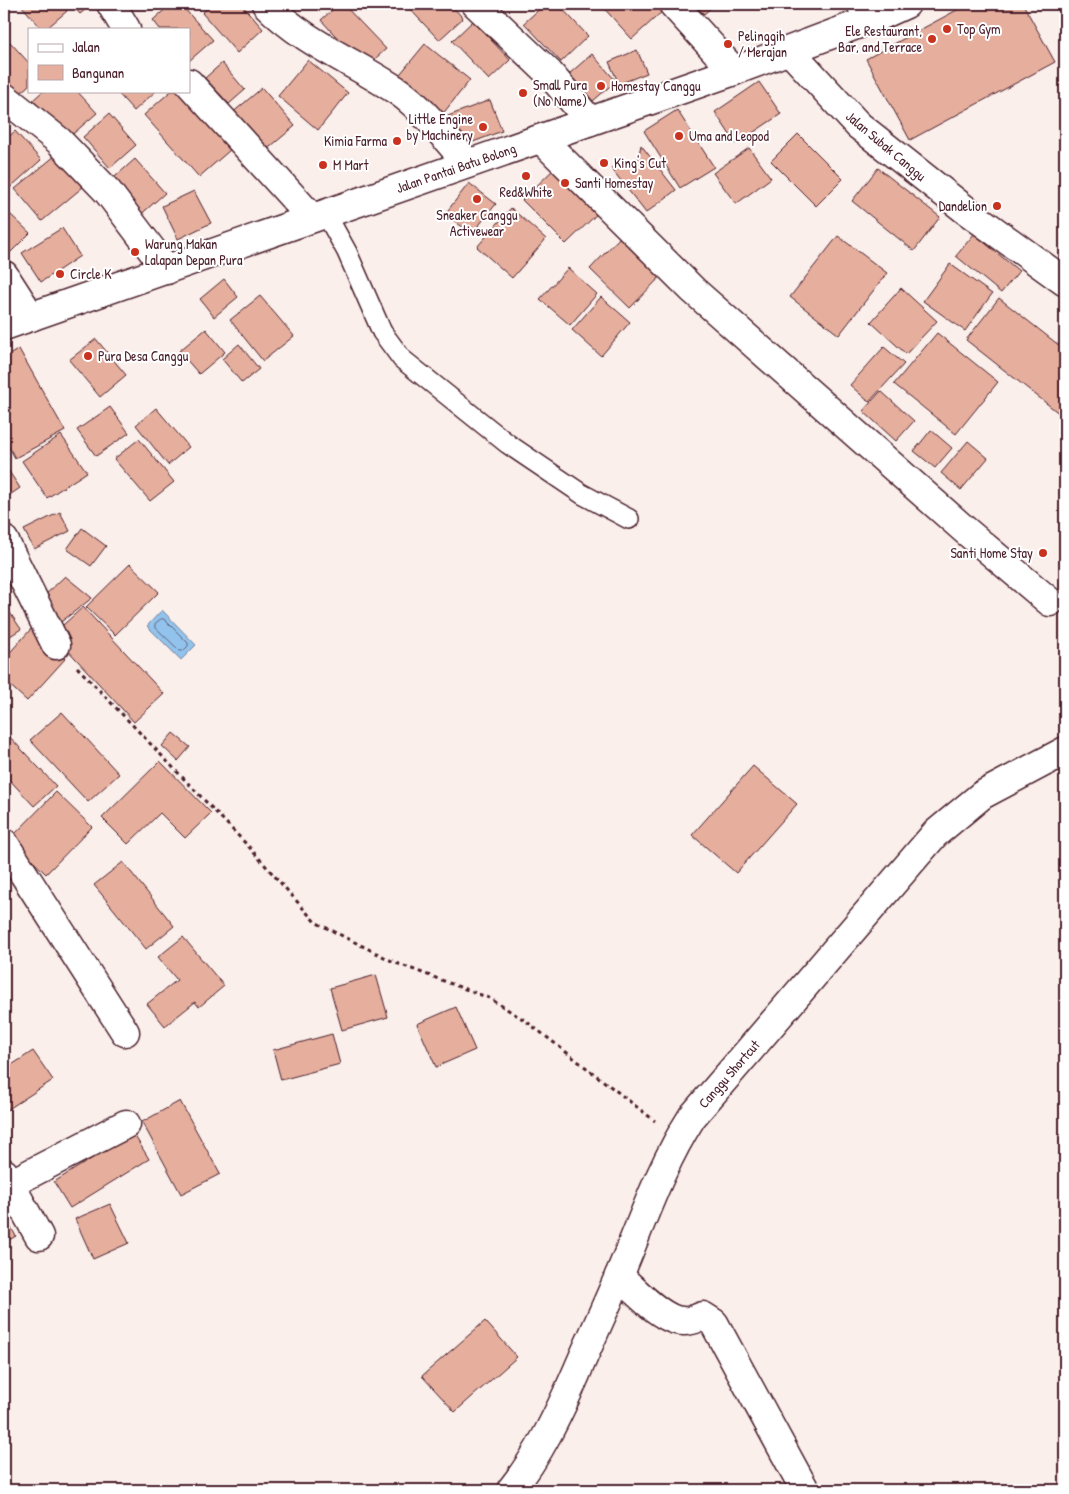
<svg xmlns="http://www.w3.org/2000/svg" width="1069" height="1494" viewBox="0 0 1069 1494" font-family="'Patrick Hand',sans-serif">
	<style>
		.water { fill: #91c3ed; stroke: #75819f }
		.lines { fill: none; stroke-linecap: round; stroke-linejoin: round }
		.shore { stroke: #666179; stroke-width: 1 }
		.building { fill: #e5ae9d; stroke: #4a1f2b }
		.service-casing { stroke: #4a1f2b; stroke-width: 22 }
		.minor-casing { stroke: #4a1f2b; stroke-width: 31 }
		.tertiary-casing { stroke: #4a1f2b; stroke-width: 31 }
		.path { stroke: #4a1f2b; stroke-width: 3; stroke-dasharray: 4 4; stroke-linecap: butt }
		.service { stroke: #fff; stroke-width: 19 }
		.minor { stroke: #fff; stroke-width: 28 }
		.tertiary { stroke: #fff; stroke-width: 28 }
		.poi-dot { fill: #c8321e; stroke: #fff; stroke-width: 2 }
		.labels { text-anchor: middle; stroke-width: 4; stroke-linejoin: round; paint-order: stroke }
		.poi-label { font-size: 14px; fill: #4a1f2b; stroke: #fff; text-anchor: start }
		.street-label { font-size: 14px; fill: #4a1f2b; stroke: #fff }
	</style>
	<rect width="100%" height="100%" fill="#faefeb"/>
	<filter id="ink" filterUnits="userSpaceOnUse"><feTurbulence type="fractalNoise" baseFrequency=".02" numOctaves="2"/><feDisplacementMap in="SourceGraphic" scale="10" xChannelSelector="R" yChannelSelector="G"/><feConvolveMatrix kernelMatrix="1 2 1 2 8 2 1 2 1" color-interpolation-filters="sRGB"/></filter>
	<g filter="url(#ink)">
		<path class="water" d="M162 610 196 645 181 660 147 626Z"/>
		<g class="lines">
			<path class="shore" d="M161 619H164L188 643V646L183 651H180L155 627V624Z"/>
		</g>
		<g class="building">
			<path d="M20 4H60L67 11 46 29H42Z"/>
			<path d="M71 4H92L80 14Z"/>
			<path d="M171 4H180L213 40 189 61V29H160L153 20Z"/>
			<path d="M212 4H241L263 29 237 53 202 13Z"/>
			<path d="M339 4H343L386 49 365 68 321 20Z"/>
			<path d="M409 4H450L463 18 439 40 407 6Z"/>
			<path d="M545 4H558L588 36 561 62 524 23Z"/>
			<path d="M600 4H660L665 9 632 39Z"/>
			<path d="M694 4H715L704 14Z"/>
			<path d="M968 4H1023L1055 62 910 140 866 59Z"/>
			<path d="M473 21 510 60 489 80 452 41Z"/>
			<path d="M10 42 29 63V85L17 96 4 81V47Z"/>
			<path d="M425 44 470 80 441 116 396 79Z"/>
			<path d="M637 50 647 73 619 84 609 62Z"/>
			<path d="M592 54 616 81 593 101 569 74Z"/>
			<path d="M308 60 348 93 318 130 278 96Z"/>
			<path d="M222 63 245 90 229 104 205 78Z"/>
			<path d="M759 82 781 114 736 144 715 112Z"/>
			<path d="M262 88 295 126 264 152 231 114Z"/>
			<path d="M43 91H77L97 113 67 139 33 100Z"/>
			<path d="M116 91H156L134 111Z"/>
			<path d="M171 91H178L230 150 199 177 144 115Z"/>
			<path d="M490 100 502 131 460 147 448 116Z"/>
			<path d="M677 110 714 167 680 188 644 131Z"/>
			<path d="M109 114 136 145 110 168 83 137Z"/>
			<path d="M15 131 41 160 4 193V141Z"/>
			<path d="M798 134 843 179 816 206 771 161Z"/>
			<path d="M641 145 676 190 646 213 611 168 638 159Z"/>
			<path d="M749 148 771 178 736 204 713 173Z"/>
			<path d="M56 155 83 187 42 221 15 189Z"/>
			<path d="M135 159 165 193 137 218 107 184Z"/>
			<path d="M557 166 601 210 566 244 522 200Z"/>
			<path d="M878 168 940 217 914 251 852 201Z"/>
			<path d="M469 183 496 204 472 234 445 214Z"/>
			<path d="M194 191 211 223 178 239 162 206Z"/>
			<path d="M511 208 546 239 512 278 477 247Z"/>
			<path d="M10 214 30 233 8 255 4 251V221Z"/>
			<path d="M62 228 80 256 41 282 22 253Z"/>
			<path d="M974 234 1019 271 1001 293 956 256Z"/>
			<path d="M622 235 663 274 630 308 590 269Z"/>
			<path d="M838 236 887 273 839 335 790 297Z"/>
			<path d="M950 264 992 294 965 331 923 301Z"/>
			<path d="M568 268 597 294 570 325 540 299Z"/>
			<path d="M224 279 238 297 214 317 200 299Z"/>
			<path d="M901 288 937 321 906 354 871 322Z"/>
			<path d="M260 296 294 336 263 361 230 320Z"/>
			<path d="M601 297 630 322 601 356 572 330Z"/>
			<path d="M999 298 1065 350V418L966 340Z"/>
			<path d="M206 329 225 352 199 374 179 351Z"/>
			<path d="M937 333 998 382 956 434 894 384Z"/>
			<path d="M96 339 126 375 100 397 69 360Z"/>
			<path d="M239 344 259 369 242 383 222 359Z"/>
			<path d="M884 347 904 364 869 402 850 385Z"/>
			<path d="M19 349 65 431 15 458 4 438V358Z"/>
			<path d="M881 391 914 421 896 441 863 411Z"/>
			<path d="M110 407 129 433 96 456 77 430Z"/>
			<path d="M156 408 189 447 168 465 136 425Z"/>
			<path d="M931 430 952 448 935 468 914 451Z"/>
			<path d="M61 435 87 472 47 498 22 461Z"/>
			<path d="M139 439 174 482 150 501 114 459Z"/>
			<path d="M968 441 988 458 961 490 941 473Z"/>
			<path d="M4 464 20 488 4 499Z"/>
			<path d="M60 512 70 531 34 549 24 530Z"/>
			<path d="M82 528 106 546 91 566 67 549Z"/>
			<path d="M130 564 159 592 115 635 86 607Z"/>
			<path d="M65 576 92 598 53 628 40 600Z"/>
			<path d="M4 604 21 629 4 640Z"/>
			<path d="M83 607 164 694 134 722 53 634Z"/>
			<path d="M31 629 65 659 27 701 4 680V659Z"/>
			<path d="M62 712 119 774 88 802 30 740Z"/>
			<path d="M173 733 190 747 178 761 162 746Z"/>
			<path d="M7 734 56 786 34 806 4 774V736Z"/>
			<path d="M160 761 211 813 185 838 160 813 128 844 102 818Z"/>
			<path d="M753 766 797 804 736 873 692 835Z"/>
			<path d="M56 792 92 827 46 874 10 839Z"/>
			<path d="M123 862 174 926 146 949 94 885Z"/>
			<path d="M183 937 224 986 199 1007 195 1002 165 1026 147 1004 177 980 158 957Z"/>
			<path d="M376 975 388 1017 342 1030 330 988Z"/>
			<path d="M456 1007 475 1050 436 1067 417 1024Z"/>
			<path d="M332 1034 340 1064 281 1080 273 1050Z"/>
			<path d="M33 1051 53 1080 7 1110 4 1105V1070Z"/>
			<path d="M180 1101 220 1174 181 1194 142 1122Z"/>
			<path d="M133 1133 149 1159 70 1208 54 1182Z"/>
			<path d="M110 1204 129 1243 93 1259 75 1219Z"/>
			<path d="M4 1216 16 1236 4 1243Z"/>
			<path d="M485 1321 517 1357 455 1412 422 1376Z"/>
		</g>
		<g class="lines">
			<defs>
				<path id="service" d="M326 214 347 252 382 332 402 359 508 444 582 494 629 519"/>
				<g id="minor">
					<path d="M111 4 126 29"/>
					<path d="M266 4C304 43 355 62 399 92 426 111 445 139 468 163"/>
					<path d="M476 4 549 73 590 121"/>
					<path d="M673 4 734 71"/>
					<path d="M861 4 875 18"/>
					<path d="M790 51 858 125 967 211 1065 282"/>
					<path d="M189 83 312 218"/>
					<path d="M4 97 59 141 108 192 167 270"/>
					<path d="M541 139 693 290 966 531 1050 602"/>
					<path d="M4 275 31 317"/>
					<path d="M4 540 56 645"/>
					<path d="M4 843 125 1032"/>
					<path d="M4 1173 39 1236"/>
					<path d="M10 1184 126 1124"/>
					<path d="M619 1276C635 1290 662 1321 683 1321 690 1322 697 1318 703 1316L714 1323 805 1490"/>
				</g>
				<g id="tertiary">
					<path d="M4 326 734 71 875 18 906 4"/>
					<path d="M511 1490C539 1455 558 1415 576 1374 590 1341 605 1309 619 1276 642 1222 660 1167 692 1117L935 834 982 795 1065 751"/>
				</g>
			</defs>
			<use href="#service" class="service-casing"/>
			<use href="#minor" class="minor-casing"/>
			<use href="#tertiary" class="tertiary-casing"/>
			<path class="path" d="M77 667 250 848 315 922 396 963 489 998 526 1021 655 1121"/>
			<use href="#service" class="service"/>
			<use href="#minor" class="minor"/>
			<use href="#tertiary" class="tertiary"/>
		</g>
	</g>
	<g class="poi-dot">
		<circle cx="947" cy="29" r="5"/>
		<circle cx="932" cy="39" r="5"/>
		<circle cx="728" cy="44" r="5"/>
		<circle cx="601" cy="86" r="5"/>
		<circle cx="523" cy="93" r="5"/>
		<circle cx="483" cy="127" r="5"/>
		<circle cx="679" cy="136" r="5"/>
		<circle cx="397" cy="141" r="5"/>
		<circle cx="604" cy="163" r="5"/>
		<circle cx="323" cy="165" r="5"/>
		<circle cx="526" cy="176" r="5"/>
		<circle cx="565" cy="183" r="5"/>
		<circle cx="477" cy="199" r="5"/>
		<circle cx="997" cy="206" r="5"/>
		<circle cx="135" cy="252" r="5"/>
		<circle cx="60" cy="274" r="5"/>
		<circle cx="88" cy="356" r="5"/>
		<circle cx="1043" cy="553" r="5"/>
	</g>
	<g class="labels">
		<g class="poi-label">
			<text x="957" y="34">Top Gym</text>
			<text x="922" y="36" text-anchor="end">Ele Restaurant,<tspan x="922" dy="16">Bar, and Terrace</tspan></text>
			<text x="738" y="41">Pelinggih<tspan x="738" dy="16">/ Merajan</tspan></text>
			<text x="533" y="90">Small Pura<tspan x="533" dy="16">(No Name)</tspan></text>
			<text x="611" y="91">Homestay Canggu</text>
			<text x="473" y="124" text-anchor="end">Little Engine<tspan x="473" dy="16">by Machinery</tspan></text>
			<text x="689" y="141">Uma and Leopod</text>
			<text x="387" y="146" text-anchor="end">Kimia Farma</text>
			<text x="614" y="168">King's Cut</text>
			<text x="333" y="170">M Mart</text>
			<text x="575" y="188">Santi Homestay</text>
			<text x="526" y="197" text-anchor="middle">Red&amp;White</text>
			<text x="987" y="211" text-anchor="end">Dandelion</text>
			<text x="477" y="220" text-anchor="middle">Sneaker Canggu<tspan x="477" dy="16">Activewear</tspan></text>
			<text x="145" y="249">Warung Makan<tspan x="145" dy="16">Lalapan Depan Pura</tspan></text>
			<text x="70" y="279">Circle K</text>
			<text x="98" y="361">Pura Desa Canggu</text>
			<text x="1033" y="558" text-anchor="end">Santi Home Stay</text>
		</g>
		<g class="street-label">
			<text transform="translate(886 146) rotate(40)" y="5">Jalan Subak Canggu</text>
			<text transform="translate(456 168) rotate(-19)" y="5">Jalan Pantai Batu Bolong</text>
			<text transform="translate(729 1074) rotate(-49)" y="5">Canggu Shortcut</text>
		</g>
	</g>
	<rect width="1069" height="1494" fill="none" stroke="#fff" stroke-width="20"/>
	<rect x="10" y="10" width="1049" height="1474" fill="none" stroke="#4a1f2b" stroke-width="2" filter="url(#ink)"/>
	<rect x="28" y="28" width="162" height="65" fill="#ffffff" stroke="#b7a5aa"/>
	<rect x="38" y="44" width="25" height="8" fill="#ffffff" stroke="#b7a5aa"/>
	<text x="72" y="52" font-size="15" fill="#4a1f2b">Jalan</text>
	<rect x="38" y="65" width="25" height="15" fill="#e5ae9d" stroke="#b7a5aa"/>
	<text x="72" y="78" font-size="15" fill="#4a1f2b">Bangunan</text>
</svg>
